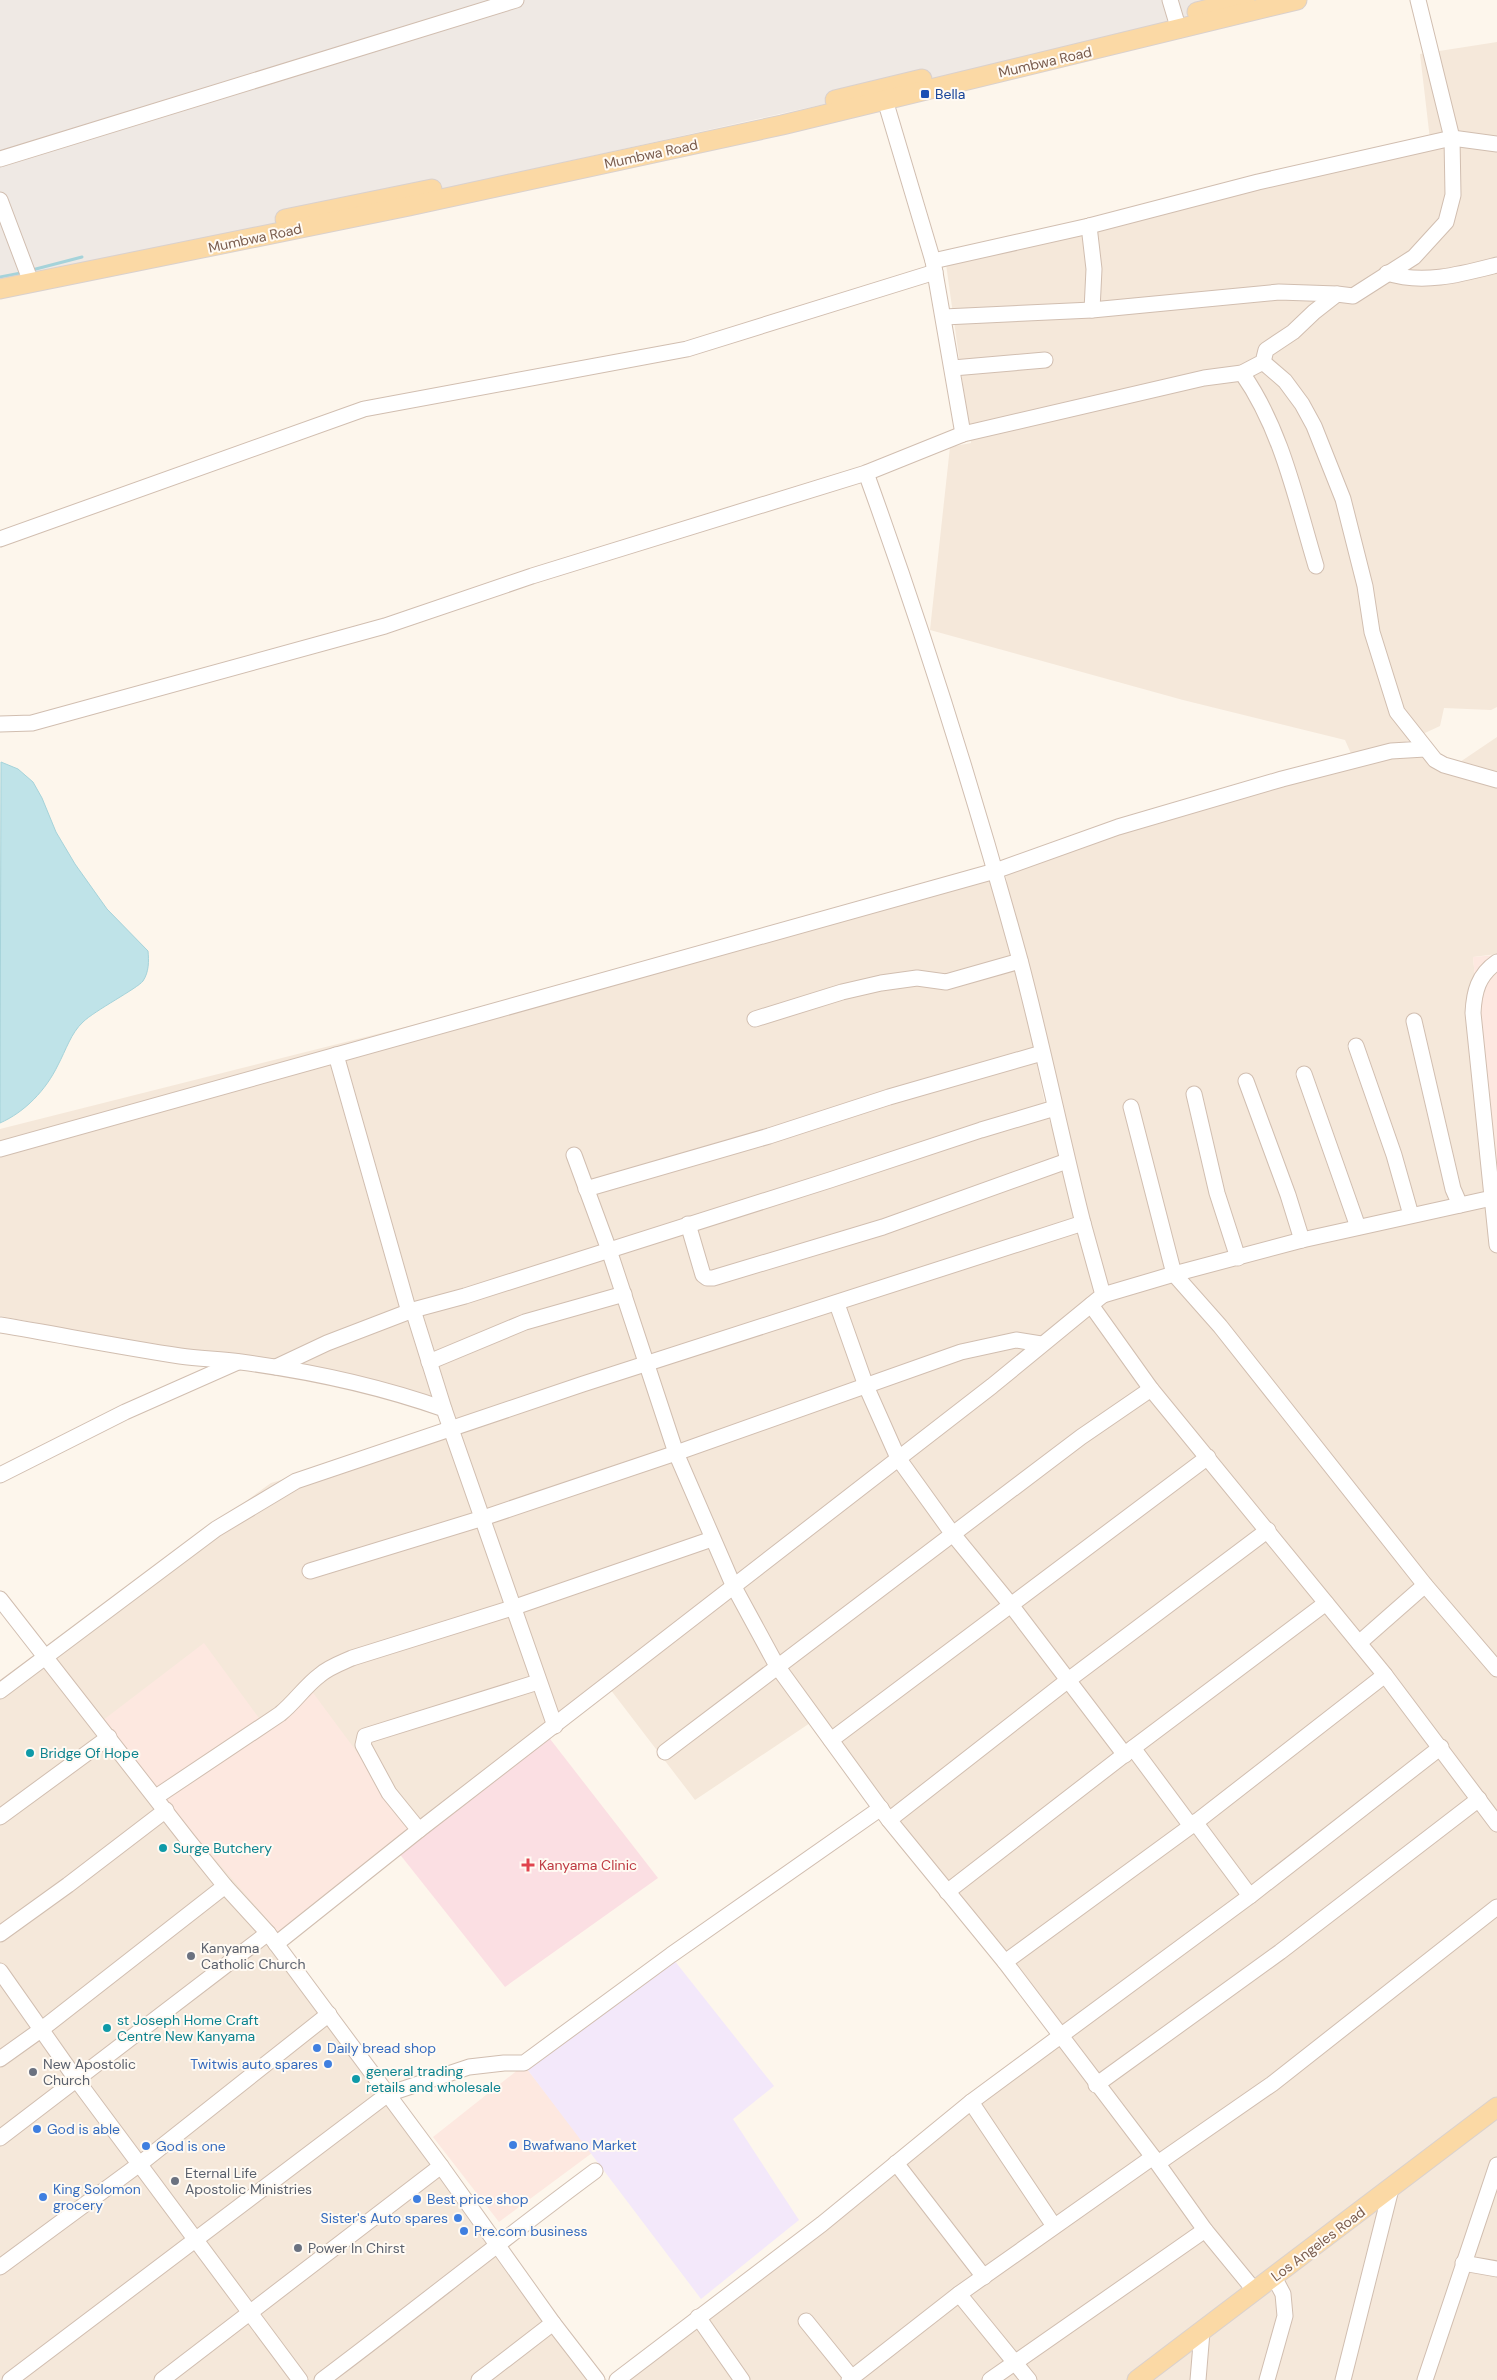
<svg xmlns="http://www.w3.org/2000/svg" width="1497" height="2380" viewBox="0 0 1497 2380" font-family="'DM Sans',sans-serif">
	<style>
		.residential { fill: #f5e8da; fill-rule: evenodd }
		.commercial { fill: #fde8e0 }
		.industrial { fill: #efe9e4 }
		.education { fill: #f3e8fa }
		.medical { fill: #fbdfe3 }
		.water { fill: #bfe3e8; stroke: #a5d3da }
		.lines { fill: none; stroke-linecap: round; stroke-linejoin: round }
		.stream { stroke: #a5d3da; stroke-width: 3 }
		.minor-casing { stroke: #d1beb0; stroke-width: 17 }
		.major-casing { stroke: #dad1cd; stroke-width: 21 }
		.minor { stroke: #fff; stroke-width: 15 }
		.major { stroke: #fbd9a5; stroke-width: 19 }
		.transit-dot { fill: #1a4fb4; stroke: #fffaf3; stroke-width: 2 }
		.culture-dot { fill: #0f9aa8; stroke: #fffaf3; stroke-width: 2 }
		.health-dot { fill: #e0444e; stroke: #fffaf3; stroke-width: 2 }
		.worship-dot { fill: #6b7280; stroke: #fffaf3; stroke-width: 2 }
		.shop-dot { fill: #3f7fe0; stroke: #fffaf3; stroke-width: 2 }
		.labels { text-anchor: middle; stroke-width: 4; stroke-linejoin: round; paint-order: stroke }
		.street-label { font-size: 14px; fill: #7a5c4d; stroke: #fffaf3 }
		.transit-label { font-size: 14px; fill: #164399; stroke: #fffaf3; text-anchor: start }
		.culture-label { font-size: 14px; fill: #0d838f; stroke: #fffaf3; text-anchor: start }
		.health-label { font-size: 14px; fill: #be3a42; stroke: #fffaf3; text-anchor: start }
		.worship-label { font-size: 14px; fill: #5b616d; stroke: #fffaf3; text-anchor: start }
		.shop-label { font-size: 14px; fill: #366cbe; stroke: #fffaf3; text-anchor: start }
	</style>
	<rect width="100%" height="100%" fill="#fdf6ec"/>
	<g class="residential">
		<path d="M1497 42V707L1491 710 1444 708 1440 726 1399 745 1353 758 1345 740 1183 700 930 630 950 447 971 443 946 264 1431 148 1420 54Z"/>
		<path d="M1497 737V954L1473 957 1497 1215V2380H612L1053 2033 819 1717 695 1800 610 1689 277 1935 553 2313 607 2380H0V1680L271 1483 328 1466 445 1424 431 1398 0 1316V1129L1001 877 1015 945 1004 862 1411 748 1457 764ZM1020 979 1058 1143 1047 1114Z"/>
	</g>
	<g class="commercial">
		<path d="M1497 955V1215L1473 957Z"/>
		<path d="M204 1643 259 1718 308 1686 414 1829 279 1933 98 1724Z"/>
		<path d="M524 2065 592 2153 499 2222 433 2137Z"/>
	</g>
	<path class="industrial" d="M0 0H1290L0 288Z"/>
	<path class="education" d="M674 1960 774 2086 733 2119 799 2220 701 2299 524 2065Z"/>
	<path class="medical" d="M547 1735 658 1878 505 1987 398 1852Z"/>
	<path class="water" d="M1 762 18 769 33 782 42 798 56 832 75 864 107 909 148 951C149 961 149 972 143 981 138 988 94 1011 83 1022 71 1033 66 1050 58 1065 46 1090 25 1112 0 1123Z"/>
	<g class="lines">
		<g class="stream">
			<path d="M32 270 82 257"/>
			<path d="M0 277 21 273"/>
		</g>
		<defs>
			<g id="minor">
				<path d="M1170 0 1179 30"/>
				<path d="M882 90 933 261 963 434"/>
				<path d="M0 159 516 0"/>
				<path d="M0 200 31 282"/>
				<path d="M1089 226 1094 269 1092 310"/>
				<path d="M933 261 1089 226 1258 182 1452 138 1497 144"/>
				<path d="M1387 273C1423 285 1462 274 1497 265"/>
				<path d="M944 317 1092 310 1279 292 1337 294"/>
				<path d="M1263 362 1285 381 1302 404 1314 426 1343 499 1365 586 1372 632 1397 712 1435 760 1444 765 1497 780"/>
				<path d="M953 368 1045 360"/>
				<path d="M1242 373C1282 430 1296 500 1316 566"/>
				<path d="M0 539 364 409 687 349 935 272"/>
				<path d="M0 724 32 723 385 626 532 576 866 473 963 434 1204 378 1242 373 1263 362 1266 350 1293 332 1314 312 1337 294 1353 296 1414 257 1446 222 1453 195 1452 138 1418 0"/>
				<path d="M1497 962C1478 975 1474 992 1473 1013L1497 1245"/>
				<path d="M755 1019 842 992 881 983 917 978 946 982 1020 961"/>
				<path d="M1414 1021 1453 1189 1460 1205"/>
				<path d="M1356 1046 1394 1155 1411 1215"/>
				<path d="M336 1055 409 1312"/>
				<path d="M1304 1074 1358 1227"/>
				<path d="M1246 1081 1288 1195 1302 1240"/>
				<path d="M1194 1094 1217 1193 1238 1258"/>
				<path d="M1131 1107 1174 1274 1220 1326 1425 1585 1497 1669"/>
				<path d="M0 1149 995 871 1118 827 1282 779 1391 751 1425 749"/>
				<path d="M574 1155 609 1250 676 1453 734 1587 777 1666 889 1820 1005 1962 1153 2157 1205 2230 1255 2291"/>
				<path d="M586 1189 769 1136 889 1097 1042 1053"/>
				<path d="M688 1224 703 1275 707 1278H713L883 1227 1067 1161"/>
				<path d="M1103 1295 1174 1274 1302 1240 1492 1198"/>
				<path d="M837 1304 866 1386 898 1458 952 1533 1011 1605 1125 1755"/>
				<path d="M1091 1305 1151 1389 1385 1675 1497 1824"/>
				<path d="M413 1310 444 1409"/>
				<path d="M0 1325C60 1335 120 1347 180 1356 200 1359 220 1359 241 1362 309 1371 379 1386 444 1409L555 1726"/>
				<path d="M429 1362 525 1322 624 1294"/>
				<path d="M276 1367 327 1343 413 1310 465 1296 830 1180 981 1130 1055 1108"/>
				<path d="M0 1475 125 1412 238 1362"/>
				<path d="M310 1571 483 1518 676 1453 961 1352 1016 1340 1041 1344"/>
				<path d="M0 1599 188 1840 225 1886 268 1933 441 2166 553 2323 597 2380"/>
				<path d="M1359 1643 1425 1585"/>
				<path d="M0 1691 216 1529 296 1481 583 1384 1083 1223C1061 1136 1043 1047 1020 960 975 796 924 633 866 473"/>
				<path d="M831 1740 1208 1457"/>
				<path d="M1133 1748 1191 1826"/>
				<path d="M665 1752 1081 1437 1151 1389"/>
				<path d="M156 1797 280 1714C295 1702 305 1686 320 1675 329 1667 341 1663 352 1658L515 1607 712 1539"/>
				<path d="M0 1817 109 1737"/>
				<path d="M889 1820 1067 1681 1268 1530"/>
				<path d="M1195 1822 1250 1896"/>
				<path d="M419 1830 389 1793 363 1745 365 1736 538 1682"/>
				<path d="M947 1892 1133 1748 1326 1603"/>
				<path d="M0 1934 68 1885 166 1810"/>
				<path d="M276 1944 419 1830 992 1386 1103 1295 1083 1223"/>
				<path d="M1005 1962 1191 1826 1385 1675"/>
				<path d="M0 1971 76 2079 300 2380"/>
				<path d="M0 2059 42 2029 225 1886"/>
				<path d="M1096 2085 1280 1952 1479 1799"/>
				<path d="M971 2102 1054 2226"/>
				<path d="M0 2138 268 1933"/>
				<path d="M896 2163 984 2277"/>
				<path d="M1158 2163 1272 2084 1497 1907"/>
				<path d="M1463 2263 1497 2269"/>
				<path d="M0 2267 141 2163 329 2014"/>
				<path d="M959 2294 1029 2380"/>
				<path d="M698 2317 742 2380"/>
				<path d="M806 2321 852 2378"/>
				<path d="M10 2380 388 2094 469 2067 504 2063H524L671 1955 881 1808"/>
				<path d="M162 2380 441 2166"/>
				<path d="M322 2380C414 2311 503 2239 595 2171"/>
				<path d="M479 2380 553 2323"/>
				<path d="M617 2380 822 2224 971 2102 1250 1896 1441 1747"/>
				<path d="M849 2380 959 2294 1153 2157"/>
				<path d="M990 2380 1205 2230"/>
				<path d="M1198 2380 1202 2332"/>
				<path d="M1267 2380 1285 2316 1283 2294 1274 2277"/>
				<path d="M1343 2380 1391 2189"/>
				<path d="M1425 2380 1497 2165"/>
			</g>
			<g id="major">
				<path d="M1197 12 1245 0"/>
				<path d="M835 100 922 79"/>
				<path d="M285 219 432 189"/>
				<path d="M0 289 409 206 782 125 1297 0"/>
				<path d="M1137 2380 1497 2107"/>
			</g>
		</defs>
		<use href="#minor" class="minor-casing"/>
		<use href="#major" class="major-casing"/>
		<use href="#minor" class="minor"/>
		<use href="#major" class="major"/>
	</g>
	<rect class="transit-dot" x="920" y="89" width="10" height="10" rx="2.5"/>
	<g class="culture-dot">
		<circle cx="30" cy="1753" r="5"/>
		<circle cx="163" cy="1848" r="5"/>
		<circle cx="107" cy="2028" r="5"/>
		<circle cx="356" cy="2079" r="5"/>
	</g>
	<path class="health-dot" d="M525.5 1857.5h5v5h5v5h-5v5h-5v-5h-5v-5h5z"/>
	<g class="worship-dot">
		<circle cx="191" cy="1956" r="5"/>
		<circle cx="33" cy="2072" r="5"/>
		<circle cx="175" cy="2181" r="5"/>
		<circle cx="298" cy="2248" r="5"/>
	</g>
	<g class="shop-dot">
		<circle cx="317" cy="2048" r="5"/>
		<circle cx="328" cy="2064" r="5"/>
		<circle cx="37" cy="2129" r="5"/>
		<circle cx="513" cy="2145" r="5"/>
		<circle cx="146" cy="2146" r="5"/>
		<circle cx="43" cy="2197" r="5"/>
		<circle cx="417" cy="2199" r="5"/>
		<circle cx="458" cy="2218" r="5"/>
		<circle cx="464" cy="2231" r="5"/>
	</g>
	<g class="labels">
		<g class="street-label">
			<text transform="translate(1045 62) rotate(-13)" y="5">Mumbwa Road</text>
			<text transform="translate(651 154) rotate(-12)" y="5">Mumbwa Road</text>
			<text transform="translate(255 238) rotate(-12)" y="5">Mumbwa Road</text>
			<text transform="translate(1318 2244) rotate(-37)" y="5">Los Angeles Road</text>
		</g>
		<g class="transit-label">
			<text x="935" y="99">Bella</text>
		</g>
		<g class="culture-label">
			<text x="40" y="1758">Bridge Of Hope</text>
			<text x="173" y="1853">Surge Butchery</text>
			<text x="117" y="2025">st Joseph Home Craft<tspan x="117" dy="16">Centre New Kanyama</tspan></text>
			<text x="366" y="2076">general trading<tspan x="366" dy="16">retails and wholesale</tspan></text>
		</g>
		<g class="health-label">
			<text x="539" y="1870">Kanyama Clinic</text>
		</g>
		<g class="worship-label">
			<text x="201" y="1953">Kanyama<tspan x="201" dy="16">Catholic Church</tspan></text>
			<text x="43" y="2069">New Apostolic<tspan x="43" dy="16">Church</tspan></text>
			<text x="185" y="2178">Eternal Life<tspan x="185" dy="16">Apostolic Ministries</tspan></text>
			<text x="308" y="2253">Power In Chirst</text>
		</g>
		<g class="shop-label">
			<text x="327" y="2053">Daily bread shop</text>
			<text x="318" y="2069" text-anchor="end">Twitwis auto spares</text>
			<text x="47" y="2134">God is able</text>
			<text x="523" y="2150">Bwafwano Market</text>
			<text x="156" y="2151">God is one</text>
			<text x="53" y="2194">King Solomon<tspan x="53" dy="16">grocery</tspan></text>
			<text x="427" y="2204">Best price shop</text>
			<text x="448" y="2223" text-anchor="end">Sister's Auto spares</text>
			<text x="474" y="2236">Pre.com business</text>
		</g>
	</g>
</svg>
